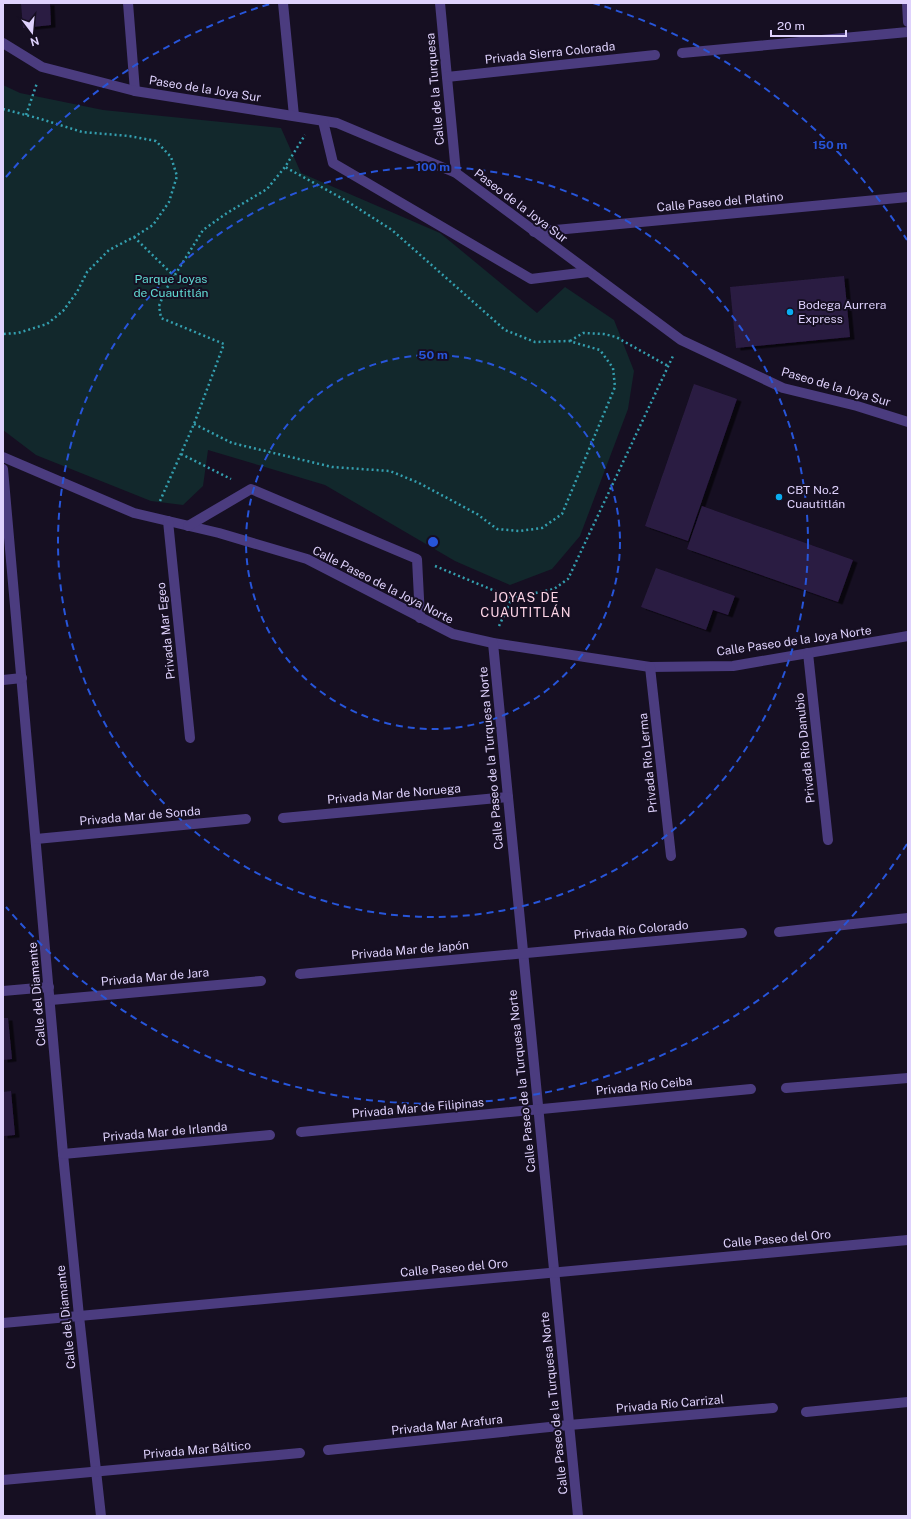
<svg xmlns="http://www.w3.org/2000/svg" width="911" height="1519" viewBox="0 0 911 1519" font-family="'Public Sans',sans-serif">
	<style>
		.green { fill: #12282c }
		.building { fill: #2b1c42; filter: url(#shadow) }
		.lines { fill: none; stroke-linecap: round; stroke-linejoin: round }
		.path { stroke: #349faf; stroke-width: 2.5; stroke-dasharray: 2 3; stroke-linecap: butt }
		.minor { stroke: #4b3c7f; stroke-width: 10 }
		.ring { fill: none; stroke: #2755da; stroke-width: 2; stroke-dasharray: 7 5 }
		.poi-dot { fill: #0aadf1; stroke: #160f22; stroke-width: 1.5 }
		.labels { text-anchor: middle; stroke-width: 4; stroke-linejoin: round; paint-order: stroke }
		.street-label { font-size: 12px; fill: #dfd2fd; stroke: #160f22 }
		.park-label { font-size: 12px; fill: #61dad3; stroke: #160f22 }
		.poi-label { font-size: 12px; fill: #dfd2fd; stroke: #160f22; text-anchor: start }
		.neighbourhood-label { font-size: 13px; letter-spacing: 1px; fill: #fdd4e6; stroke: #160f22 }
		.centre { fill: #2755da; stroke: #160f22; stroke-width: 2 }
		.ring-label { font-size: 12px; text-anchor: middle; font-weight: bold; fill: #2755da; stroke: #160f22; stroke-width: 4; stroke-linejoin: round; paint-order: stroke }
	</style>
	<defs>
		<filter id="shadow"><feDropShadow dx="4.5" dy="2.5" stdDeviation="0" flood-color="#0009"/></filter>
	</defs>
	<rect width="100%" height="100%" fill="#160f22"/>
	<path class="green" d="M3 85 20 93 103 110 281 128 301 173 440 233 537 313 565 287 614 320 634 371 628 409 580 536 552 569 510 585 455 561 325 485 208 450 203 486 183 505 151 501 36 455 3 430Z"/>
	<g class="building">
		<path d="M21 3H50L51 25 23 28Z"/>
		<path d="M844 276 850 337 736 348 730 287Z"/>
		<path d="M694 384 737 399 688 541 645 526Z"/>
		<path d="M702 506 853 560 838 602 687 549Z"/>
		<path d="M656 568 735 596 728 615 713 610 706 630 641 607Z"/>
		<path d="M3 1018H8L12 1059 3 1060Z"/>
		<path d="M11 1091 15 1135 3 1136V1092Z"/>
	</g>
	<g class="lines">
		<g class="path">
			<path d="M3 109 41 119 82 132 129 136 156 141 171 157 177 176 169 202 153 225 134 237 109 250 87 272 77 292 63 311 47 324 18 333 3 334"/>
			<path d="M26 115 37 83"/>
			<path d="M134 237 174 276"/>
			<path d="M570 341 583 333 604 334 616 337 668 366"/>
			<path d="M194 424 232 443 332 467 390 471 419 483 477 514 497 529 519 531 542 528 562 514 615 387 613 368 600 350 569 341 535 342 505 330 392 230 345 200 285 167"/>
			<path d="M181 454 231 479"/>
			<path d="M160 501 194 424 224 344 161 318 159 306 165 291 203 230 227 213 267 189 285 167 305 135"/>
			<path d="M435 566 512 598"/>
			<path d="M499 626 512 598 554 589 568 579 673 356"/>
		</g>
		<g class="minor">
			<path d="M128 3 135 91"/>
			<path d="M283 3 294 116"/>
			<path d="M440 3 456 173"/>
			<path d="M907 3 908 22"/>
			<path d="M3 43 42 67 135 91 337 123 456 173 681 340 783 388 857 406 908 422"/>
			<path d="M682 53 908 32"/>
			<path d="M447 77 655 55"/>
			<path d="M323 121 333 163 531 279 588 272"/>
			<path d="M534 232 908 197"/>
			<path d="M3 457 134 513 219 533 307 559 453 634 493 643 650 667 733 666 908 636"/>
			<path d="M3 469 63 1154 79 1316 101 1516"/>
			<path d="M168 521 190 738"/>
			<path d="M188 526 251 489 417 559 420 618"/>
			<path d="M493 643 578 1516"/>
			<path d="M808 653 828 840"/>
			<path d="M650 667 671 856"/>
			<path d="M3 680 22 678"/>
			<path d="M283 818 508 797"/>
			<path d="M36 839 246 819"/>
			<path d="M779 932 908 918"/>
			<path d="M300 974 742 933"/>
			<path d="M3 991 49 987"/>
			<path d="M51 1000 261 981"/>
			<path d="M786 1088 908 1078"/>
			<path d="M301 1132 751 1089"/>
			<path d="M63 1154 270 1135"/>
			<path d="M3 1323 908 1240"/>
			<path d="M806 1412 908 1402"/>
			<path d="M328 1450 569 1425 773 1408"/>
			<path d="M3 1480 300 1453"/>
		</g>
	</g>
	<g class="ring">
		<circle cx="433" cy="542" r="187"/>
		<circle cx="433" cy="542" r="375"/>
		<path d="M907 844A562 562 0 0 1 6 907M6 177A562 562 0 0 1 273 3M593 3A562 562 0 0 1 907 240"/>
	</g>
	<g class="poi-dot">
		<circle cx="790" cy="312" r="4"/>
		<circle cx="779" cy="497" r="4"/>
	</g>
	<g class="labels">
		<g class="street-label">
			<text transform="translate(550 53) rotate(-6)" y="4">Privada Sierra Colorada</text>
			<text transform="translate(205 89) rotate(9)" y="4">Paseo de la Joya Sur</text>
			<text transform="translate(435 89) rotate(-95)" y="4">Calle de la Turquesa</text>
			<text transform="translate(720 202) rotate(-5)" y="4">Calle Paseo del Platino</text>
			<text transform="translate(521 206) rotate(37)" y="4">Paseo de la Joya Sur</text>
			<text transform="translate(836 387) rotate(16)" y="4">Paseo de la Joya Sur</text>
			<text transform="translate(383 585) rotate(27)" y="4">Calle Paseo de la Joya Norte</text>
			<text transform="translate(166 631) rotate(-96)" y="4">Privada Mar Egeo</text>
			<text transform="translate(794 641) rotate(-8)" y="4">Calle Paseo de la Joya Norte</text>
			<text transform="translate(805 748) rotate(-96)" y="4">Privada Río Danubio</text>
			<text transform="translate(491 758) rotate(-95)" y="4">Calle Paseo de la Turquesa Norte</text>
			<text transform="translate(648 763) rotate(-96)" y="4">Privada Río Lerma</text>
			<text transform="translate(394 794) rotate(-5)" y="4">Privada Mar de Noruega</text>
			<text transform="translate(140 816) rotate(-5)" y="4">Privada Mar de Sonda</text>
			<text transform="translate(631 930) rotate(-5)" y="4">Privada Río Colorado</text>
			<text transform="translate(410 950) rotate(-5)" y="4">Privada Mar de Japón</text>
			<text transform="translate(155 977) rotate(-5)" y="4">Privada Mar de Jara</text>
			<text transform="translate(37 994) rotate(-95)" y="4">Calle del Diamante</text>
			<text transform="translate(522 1081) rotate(-96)" y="4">Calle Paseo de la Turquesa Norte</text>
			<text transform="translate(644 1086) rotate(-6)" y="4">Privada Río Ceiba</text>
			<text transform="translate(418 1108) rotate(-5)" y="4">Privada Mar de Filipinas</text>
			<text transform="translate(165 1132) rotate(-5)" y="4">Privada Mar de Irlanda</text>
			<text transform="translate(777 1239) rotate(-5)" y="4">Calle Paseo del Oro</text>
			<text transform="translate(454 1268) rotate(-5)" y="4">Calle Paseo del Oro</text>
			<text transform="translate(66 1317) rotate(-96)" y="4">Calle del Diamante</text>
			<text transform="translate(554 1403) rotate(-96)" y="4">Calle Paseo de la Turquesa Norte</text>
			<text transform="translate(670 1404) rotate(-5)" y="4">Privada Río Carrizal</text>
			<text transform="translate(447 1425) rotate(-6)" y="4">Privada Mar Arafura</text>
			<text transform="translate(197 1450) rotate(-5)" y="4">Privada Mar Báltico</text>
		</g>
		<g class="park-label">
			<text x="171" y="283">Parque Joyas<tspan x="171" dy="14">de Cuautitlán</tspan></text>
		</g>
		<g class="poi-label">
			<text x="798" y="309">Bodega Aurrera<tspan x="798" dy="14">Express</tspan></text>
			<text x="787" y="494">CBT No.2<tspan x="787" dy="14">Cuautitlán</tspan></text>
		</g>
		<g class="neighbourhood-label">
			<text x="526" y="602">JOYAS DE<tspan x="526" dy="15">CUAUTITLÁN</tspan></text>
		</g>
	</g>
	<circle cx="433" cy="542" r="6" class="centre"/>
	<g class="ring-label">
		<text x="830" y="149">150 m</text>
		<text x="433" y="171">100 m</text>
		<text x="433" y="359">50 m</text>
	</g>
	<rect width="911" height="1519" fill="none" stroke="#dfd2fd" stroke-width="8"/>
	<g transform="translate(32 32) rotate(164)" stroke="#160f22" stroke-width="3" paint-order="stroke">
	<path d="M0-3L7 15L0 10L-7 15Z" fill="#dfd2fd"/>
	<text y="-6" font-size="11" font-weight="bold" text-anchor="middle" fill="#dfd2fd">N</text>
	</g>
	<path d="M771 30v6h75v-6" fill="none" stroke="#dfd2fd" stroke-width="2"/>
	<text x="777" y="30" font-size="12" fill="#dfd2fd" stroke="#160f22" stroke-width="3" paint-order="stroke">20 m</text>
</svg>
